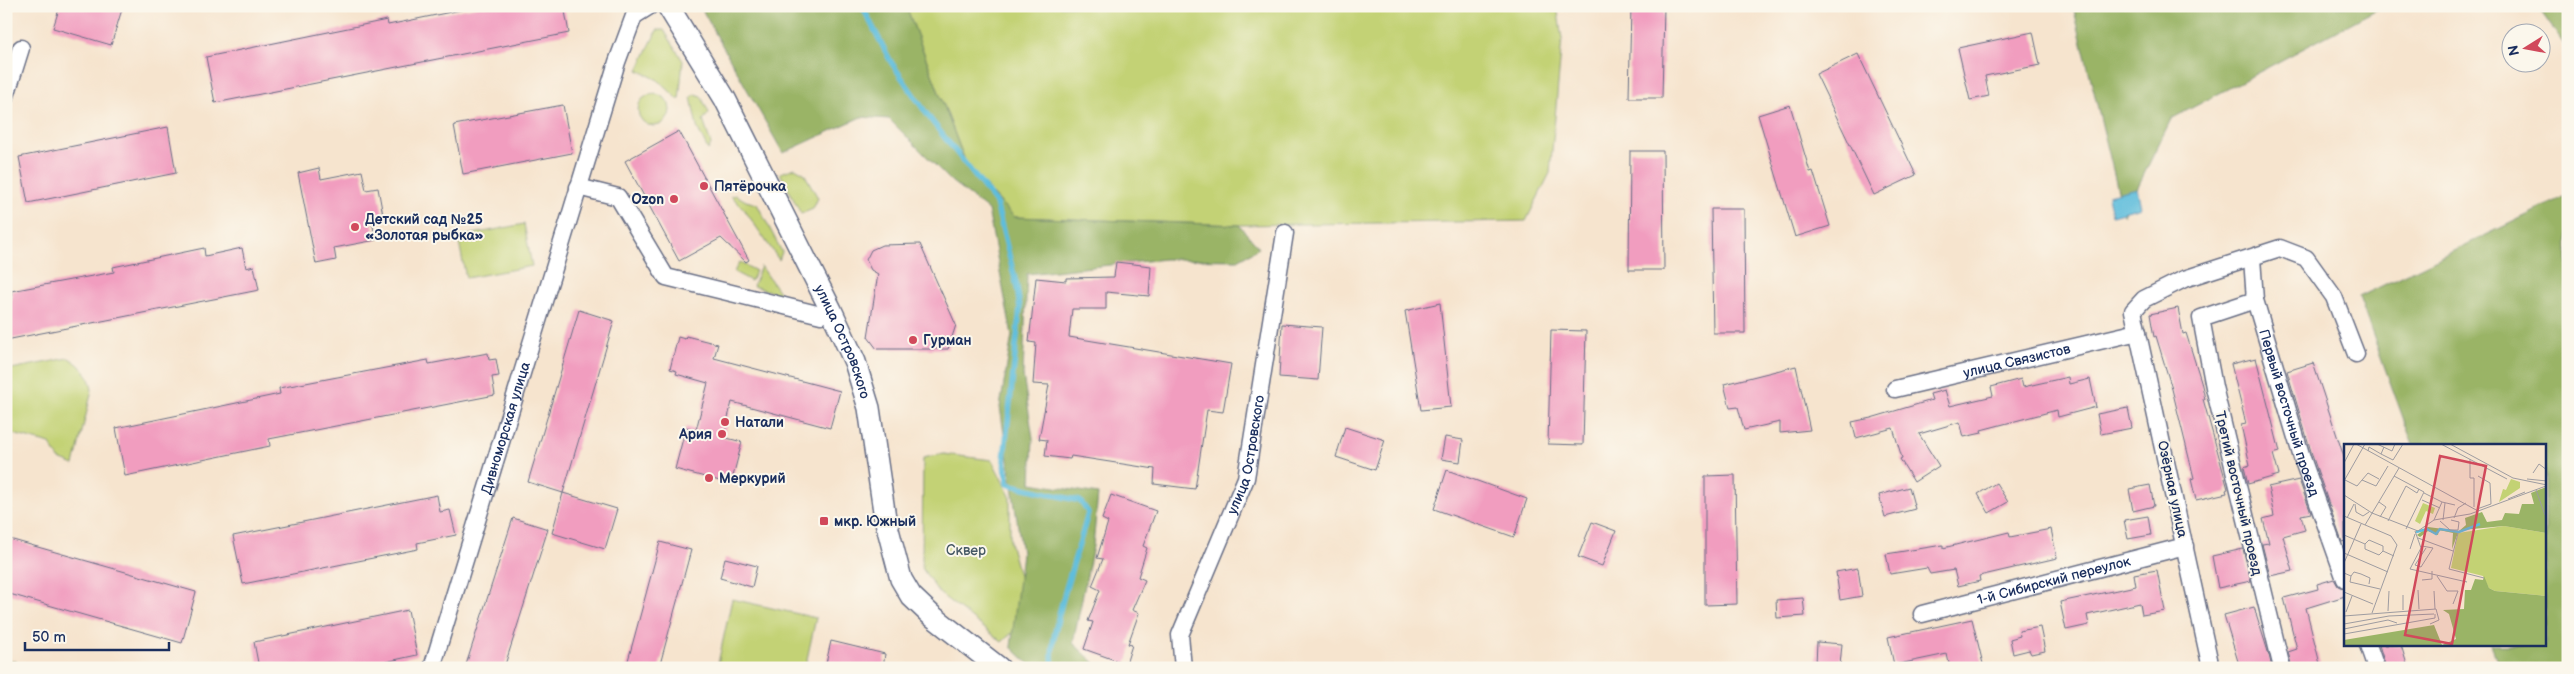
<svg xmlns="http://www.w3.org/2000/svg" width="2574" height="674" viewBox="0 0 2574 674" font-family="'Balsamiq Sans',sans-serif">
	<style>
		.green { fill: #c3d274; stroke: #6f8069 }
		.forest { fill: #9ab466; stroke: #5a7262 }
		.water { fill: #5ebddc; stroke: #3c769d }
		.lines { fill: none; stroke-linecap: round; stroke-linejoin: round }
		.stream { stroke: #5ebddc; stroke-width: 5.5 }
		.building { fill: #f19dbf }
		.minor-casing { stroke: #686e85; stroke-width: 19 }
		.tertiary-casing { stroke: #686e85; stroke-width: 24 }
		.minor { stroke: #fff; stroke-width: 16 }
		.tertiary { stroke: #fff; stroke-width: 21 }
		.poi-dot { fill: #d1495b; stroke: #fbf7ec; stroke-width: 2 }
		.labels { text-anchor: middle; stroke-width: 4; stroke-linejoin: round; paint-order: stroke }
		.poi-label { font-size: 14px; font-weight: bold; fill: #1b2f5e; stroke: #fbf7ec; text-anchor: start }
		.street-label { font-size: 14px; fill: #1b2f5e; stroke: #fbf7ec }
		.park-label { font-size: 14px; fill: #455864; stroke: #fbf7ec }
		.inset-river { fill: none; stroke: #5ebddc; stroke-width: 2.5 }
		.inset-road { fill: none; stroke: #9e9ca1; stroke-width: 1 }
		.view { fill: #d1495b; fill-opacity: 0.15; stroke: #d1495b; stroke-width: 2.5 }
		.inset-edge { fill: none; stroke: #1b2f5e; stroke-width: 2.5 }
	</style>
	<rect width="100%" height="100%" fill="#fbf7ec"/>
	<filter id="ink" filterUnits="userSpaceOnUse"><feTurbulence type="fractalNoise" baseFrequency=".02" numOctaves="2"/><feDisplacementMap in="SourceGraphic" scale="10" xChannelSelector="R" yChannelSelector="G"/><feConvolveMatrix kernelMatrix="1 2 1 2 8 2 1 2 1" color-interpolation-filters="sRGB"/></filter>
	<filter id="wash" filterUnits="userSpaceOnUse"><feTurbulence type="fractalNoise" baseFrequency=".0096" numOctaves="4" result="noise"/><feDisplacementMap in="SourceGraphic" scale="20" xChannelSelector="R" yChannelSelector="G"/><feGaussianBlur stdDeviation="1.12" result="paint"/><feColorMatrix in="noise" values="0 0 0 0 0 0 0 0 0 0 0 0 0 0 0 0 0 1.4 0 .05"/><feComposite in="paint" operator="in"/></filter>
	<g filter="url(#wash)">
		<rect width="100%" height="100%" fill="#f6e4ce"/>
		<g class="green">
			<path d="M906 6H1557L1562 39 1550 173 1526 221 1239 225 1014 217 967 166Z"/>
			<path d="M657 30H664L683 61 679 100 658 80 638 70Z"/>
			<path d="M695 94 701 96 709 113 703 120 711 144 708 150 697 127 691 97Z"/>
			<circle cx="654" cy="110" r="16"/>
			<path d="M795 168 804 173 818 198 813 209 801 214 780 173Z"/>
			<path d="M736 195 746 201 757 204 782 252 779 260 744 209 731 196Z"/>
			<path d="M524 224 532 266 466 278 458 237Z"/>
			<path d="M739 262 756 271 751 281 734 272Z"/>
			<path d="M761 266 781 295 753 286Z"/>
			<path d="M69 358C82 366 90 375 92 390L74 465 59 459 50 444 6 432V370Z"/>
			<path d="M943 454 992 460 1010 496V542L1030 616 1002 642 939 593 922 568 923 458Z"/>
			<path d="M732 599 816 618 805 668H717Z"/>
			<path d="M6 659 38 668H6Z"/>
		</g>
		<g class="forest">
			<path d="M700 6H906L967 166 1014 217 1239 225 1259 248 1238 260 1165 259 1027 274 1023 375 1033 438 1031 483 1098 494 1093 546 1073 643 1100 668H1033L1011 647 1022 553 1000 407 1012 335 988 210 951 181 889 119 861 117 783 153Z"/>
			<path d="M2073 6H2383L2171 119 2124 215Z"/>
			<path d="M2537 6H2568V50Z"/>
			<path d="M2568 195V668H2500L2491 645H2545V445H2413L2359 297Z"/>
		</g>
		<path class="water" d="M2137 188 2141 207 2112 215 2108 195Z"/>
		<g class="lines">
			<path class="stream" d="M862 6 891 62 931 120 996 203 1017 287 1020 308 1004 460 1008 484 1080 501 1088 512C1082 542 1043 646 1054 668"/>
		</g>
		<g id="blocks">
			<g class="building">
				<path d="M60 6H123L111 45 53 28Z"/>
				<path d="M480 6H564L569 33 215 103 206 57 387 20 388 25Z"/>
				<path d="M1631 6H1664L1662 98H1629Z"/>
				<path d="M2033 32 2040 65 1985 76 1989 96 1970 100 1958 48Z"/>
				<path d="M1858 54 1916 175 1874 195 1816 74Z"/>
				<path d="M563 105 572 153 463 174 454 125Z"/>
				<path d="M1790 105 1810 172 1813 171 1830 226 1795 237 1758 115Z"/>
				<path d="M168 127 176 173 28 203 19 157Z"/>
				<path d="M679 131 749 260 746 262 721 238 679 261 625 161Z"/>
				<path d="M1630 151H1663L1664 270H1629Z"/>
				<path d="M319 168 321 179 362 171 366 190 378 188 383 215 371 217 376 240 334 248 336 260 316 264 298 173Z"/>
				<path d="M1711 209H1744L1745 333H1713Z"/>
				<path d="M920 244 956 325 948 349H877L868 337 878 274 871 270 866 260 871 250 882 245Z"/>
				<path d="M204 248 205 256 242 248 246 268 254 266 259 290 6 340V300L12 299 11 291 114 272 113 267Z"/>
				<path d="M1116 262 1151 266 1149 296 1106 292V309H1072L1069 337 1231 364 1223 412 1207 410 1195 489 1154 484 1155 469 1071 456 1070 459 1045 456 1047 440 1039 439 1049 385 1033 384 1036 343 1029 342 1036 278 1066 281V278L1114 277Z"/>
				<path d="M1440 303 1451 407 1421 410 1405 311Z"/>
				<path d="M2178 308 2183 334 2186 333 2201 381 2205 399H2203L2228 489 2226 490 2227 493 2196 500 2191 479 2194 478 2172 389 2156 336 2154 337 2150 314Z"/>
				<path d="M579 310 614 321 563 493 528 482Z"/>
				<path d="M1282 324 1322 327 1318 380 1279 377Z"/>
				<path d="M1551 330 1586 331 1583 445 1548 444Z"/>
				<path d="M686 336 718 344 714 358 840 391 830 428 732 402 723 437 742 442 731 484 675 469 686 427 696 430 708 383 676 374 677 371 670 369 678 337 685 339Z"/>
				<path d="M488 353 489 360 496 359 499 376 492 377 495 395 269 439 270 446 125 476 116 428 280 394 279 388 428 360 429 364Z"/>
				<path d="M2256 358 2280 452 2273 454 2279 475 2248 484 2244 467 2250 465 2241 425 2246 424 2231 364Z"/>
				<path d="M2313 363 2345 460V541L2342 542 2313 458 2287 371Z"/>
				<path d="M1796 366 1810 430 1780 433V422L1744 430 1738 407 1730 408 1724 384Z"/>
				<path d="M2068 377 2069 384 2090 379 2096 407 2058 417 2057 410 1981 430 1982 433 1964 437 1960 422 1919 434 1939 466 1914 482 1900 459 1902 458 1893 428 1856 438 1852 422 1871 418 1932 400 1930 394 1945 390 1950 406 1993 396 1991 387 2021 379 2023 387Z"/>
				<path d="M2128 408 2132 428 2101 434 2097 414Z"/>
				<path d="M1345 427 1385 440 1375 470 1336 457Z"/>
				<path d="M1445 437 1463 440 1460 462 1441 459Z"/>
				<path d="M1447 470 1527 499 1514 537 1434 509Z"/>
				<path d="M1735 475 1737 604 1705 605V476Z"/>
				<path d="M2299 480 2311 513 2301 515 2305 530 2283 536 2293 571 2270 576 2262 544 2269 543 2263 519 2274 516 2268 487Z"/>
				<path d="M1996 483 2008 502 1989 513 1978 494Z"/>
				<path d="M2150 485 2154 506 2133 511 2129 489Z"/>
				<path d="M1909 487 1915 509 1885 517 1879 495Z"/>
				<path d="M563 493 617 509 605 549 552 533Z"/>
				<path d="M437 495 440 512 450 510 456 535 417 543 418 549 243 584 233 536Z"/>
				<path d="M1111 495 1156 511 1143 546 1147 548 1138 577 1145 580 1132 610 1139 613 1128 644 1132 645 1126 664 1084 649 1093 622 1088 621 1100 590 1092 586 1103 559 1097 558 1108 522 1102 519Z"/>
				<path d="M2148 516 2151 535 2128 539 2124 520Z"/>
				<path d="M513 518 548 529 504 668H465Z"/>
				<path d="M1592 522 1616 531 1602 566 1578 557Z"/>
				<path d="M2051 529 2057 558 1979 576 1980 581 1958 586 1954 570 1930 574 1927 568 1890 574 1886 554 1943 545V548L2009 532 2010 537Z"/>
				<path d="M6 538 196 592 182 643 6 593Z"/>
				<path d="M660 542 691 550 659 668H626Z"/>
				<path d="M2243 549 2251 581 2218 588 2212 556Z"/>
				<path d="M725 558 757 566 752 587 720 578Z"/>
				<path d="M1858 568 1862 596 1840 600 1836 572Z"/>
				<path d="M2157 570 2165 611 2142 615 2140 603 2087 615 2089 625 2066 630 2060 602 2136 586 2134 574Z"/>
				<path d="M2334 579 2338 586 2345 589V596L2306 608 2321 668H2292L2288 652 2297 649 2284 598 2318 589 2317 584Z"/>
				<path d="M1803 598 1805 616 1777 618 1776 600Z"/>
				<path d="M2254 607 2269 655 2272 668H2240L2224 615Z"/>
				<path d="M408 610 417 655 358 668H259L254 642Z"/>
				<path d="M1972 619 1984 668H1950L1947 654 1894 665 1888 637Z"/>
				<path d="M2040 627 2045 651 2031 654 2029 650 2013 654 2010 639 2020 636 2019 631Z"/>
				<path d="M831 641 885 654 883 668H825Z"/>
				<path d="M1817 642 1842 644 1840 665 1816 664Z"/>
				<path d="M2379 645H2401L2408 668H2386Z"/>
			</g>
		</g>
	</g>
	<g filter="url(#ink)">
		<use href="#blocks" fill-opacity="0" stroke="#686e85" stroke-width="1"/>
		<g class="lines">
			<defs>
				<g id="minor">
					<path d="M6 96 21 48"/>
					<path d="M578 187 618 197 666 277 821 315 831 310"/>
					<path d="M2252 258 2255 300"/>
					<path id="s1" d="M1895 389 2138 332"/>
					<path id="s2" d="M1922 614 2185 546"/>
					<path d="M2368 645 2376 668"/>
					<path id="s3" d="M432 668 617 62 634 16 650 6"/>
					<path id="s4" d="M1183 668 1180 635 1246 478 1285 233"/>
					<path d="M2211 668 2133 311 2144 299 2184 279 2280 248 2306 258 2334 297 2356 354"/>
					<path id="s5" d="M2282 668 2214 387 2201 318 2255 300 2303 461 2345 579"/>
				</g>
				<g id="tertiary">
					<path id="s6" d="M668 6 725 99 831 310 855 362 869 408 885 518 901 579 911 596 931 615 999 668"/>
				</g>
			</defs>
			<use href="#minor" class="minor-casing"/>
			<use href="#tertiary" class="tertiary-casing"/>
			<use href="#minor" class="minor"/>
			<use href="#tertiary" class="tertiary"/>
		</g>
	</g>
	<g class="poi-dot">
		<circle cx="704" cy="186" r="5"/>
		<circle cx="674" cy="199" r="5"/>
		<circle cx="355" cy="227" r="5"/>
		<circle cx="913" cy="340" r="5"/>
		<circle cx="725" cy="422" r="5"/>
		<circle cx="722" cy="434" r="5"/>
		<circle cx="709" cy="478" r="5"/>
		<rect x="819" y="516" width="10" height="10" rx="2.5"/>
	</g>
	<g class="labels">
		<g class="poi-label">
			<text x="714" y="191">Пятёрочка</text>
			<text x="664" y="204" text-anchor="end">Ozon</text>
			<text x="365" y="224">Детский сад №25<tspan x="365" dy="16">«Золотая рыбка»</tspan></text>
			<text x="923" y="345">Гурман</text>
			<text x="735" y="427">Натали</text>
			<text x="712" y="439" text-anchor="end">Ария</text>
			<text x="719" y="483">Меркурий</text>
			<text x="834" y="526">мкр. Южный</text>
		</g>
		<g class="street-label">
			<text dy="5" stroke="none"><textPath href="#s6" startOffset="379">улица Островского</textPath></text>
			<text dy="5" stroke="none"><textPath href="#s1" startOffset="125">улица Связистов</textPath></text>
			<text dy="5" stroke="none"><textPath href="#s5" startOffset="534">Первый восточный проезд</textPath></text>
			<text dy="5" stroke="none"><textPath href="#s3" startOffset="251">Дивноморская улица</textPath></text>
			<text dy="5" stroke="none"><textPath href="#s4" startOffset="226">улица Островского</textPath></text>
			<text transform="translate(2173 489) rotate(78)" y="5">Озёрная улица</text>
			<text transform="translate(2239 493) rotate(77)" y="5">Третий восточный проезд</text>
			<text dy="5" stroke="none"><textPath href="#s2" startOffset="136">1-й Сибирский переулок</textPath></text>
		</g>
		<g class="park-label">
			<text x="966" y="555">Сквер</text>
		</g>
	</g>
	<g transform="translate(2344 444)">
		<rect width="202" height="202" fill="#f6e4ce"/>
		<path d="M167 35 176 38V44L155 58 159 45 162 46ZM79 59 91 64 89 70 82 67 76 80 71 77ZM160 82 202 89V152L151 147 145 144 139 132 107 124 114 89Z" fill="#c3d274"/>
		<path d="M202 43V89L160 82 118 86 114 89 108 105 109 89 95 86 94 91 84 87 76 93 73 91 84 83 115 87 122 81 121 74 138 68 143 78 158 76 161 69 175 70 178 60H190L187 49ZM140 132 145 144 151 147 202 152V202H0V196L90 181 98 201 112 195 105 170 99 166 120 165 121 146H127L131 135 139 136Z" fill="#9ab466"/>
		<path class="inset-river" d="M72 88 83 85 92 90 96 85 115 88 136 80"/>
		<path class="inset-road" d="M12 0 134 67M33 0 48 7 51 0M97 0 163 35M106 0 169 34 203 41M40 3 37 10 49 16 59 0M24 7 25 3 37 10M126 15V34H130M0 19 10 0M189 29 195 20 203 26M50 32 80 48 62 85M130 34V63M183 35 203 37M1 36 13 42 18 36 32 42 44 22M18 36 24 29 35 35M0 37 21 0M192 46 201 71M80 49 98 58M0 51 28 69 74 87 90 76 126 70 202 42M164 55 181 48M78 56 96 64M35 58 42 63 36 73M11 60 12 68 19 72 25 68M133 65 147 60 146 39 134 32M0 72 47 92 53 101 28 169M3 74 10 60M110 74 114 64 122 59M90 76 98 58 111 61M99 76 101 59M44 77 62 42 73 49 75 45M96 77 106 86H114L115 78 107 76M21 81 55 24M71 87 77 104 66 125 123 138M114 89 105 125 140 134M0 91 21 100V105L35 111 39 107 50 112M74 94 109 107M21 100 25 96 39 102V107M78 102 89 104 77 123 71 121 82 104M66 105 71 90M0 109 44 128M0 119 17 80M0 129 7 132 6 138 36 145M7 132 10 128 17 130 26 134 25 140M93 132 103 147H114L109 160M78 136 88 135V127M74 146 75 165M90 147 91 165M0 148 29 160M59 166V151M44 167 45 147M2 168 8 152M0 172 92 165 95 176 86 180M0 180 45 172 90 170M0 185 44 176 53 179M0 190 91 174V170"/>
		<path class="view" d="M96 12 142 22 108 200 61 191Z"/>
		<rect width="202" height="202" class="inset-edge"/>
	</g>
	<rect width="2574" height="674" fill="none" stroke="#fbf7ec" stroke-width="25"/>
	<g transform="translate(2526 48) rotate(259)"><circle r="24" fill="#fbf7ec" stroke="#a1a7b3"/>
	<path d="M0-4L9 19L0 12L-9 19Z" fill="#d1495b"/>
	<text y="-8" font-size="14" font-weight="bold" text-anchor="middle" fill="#1b2f5e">N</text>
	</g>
	<path d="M25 642v8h144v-8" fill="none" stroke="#1b2f5e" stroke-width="2.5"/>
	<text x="32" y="642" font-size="15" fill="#1b2f5e" stroke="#fbf7ec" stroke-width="4" paint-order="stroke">50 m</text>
</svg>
